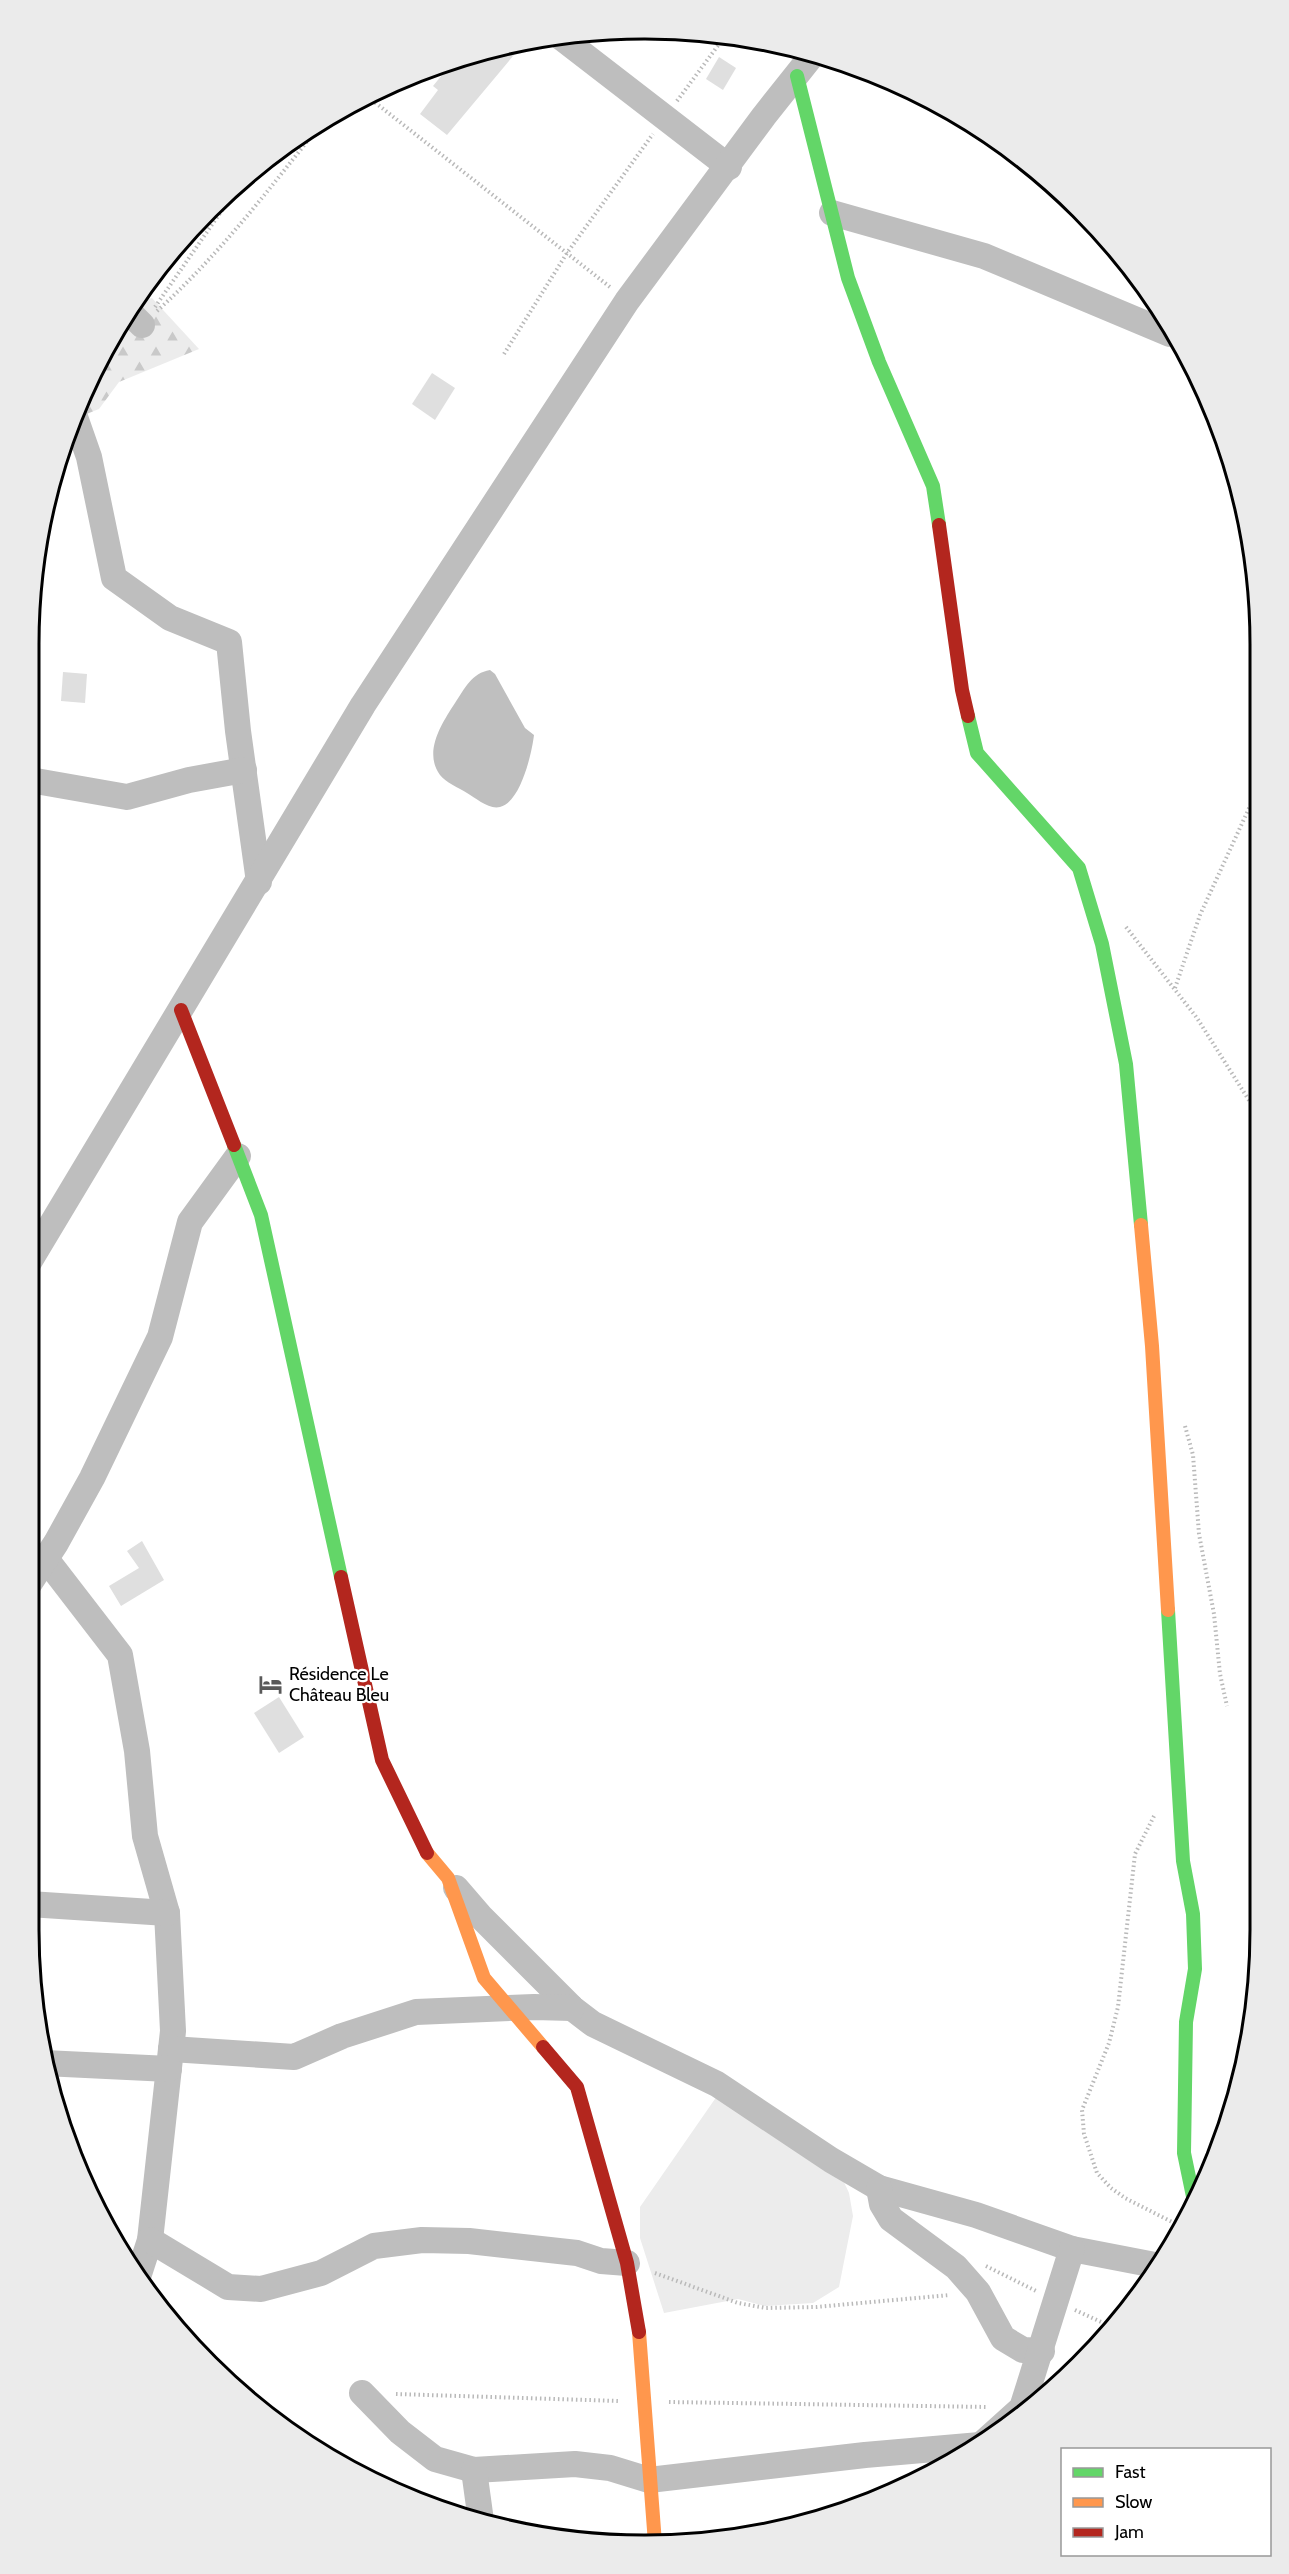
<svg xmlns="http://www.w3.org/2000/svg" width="1289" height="2574" viewBox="0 0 1289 2574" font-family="Cabin,sans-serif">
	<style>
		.grass { fill: #ececec }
		.forest { fill: url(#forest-firs) }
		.water { fill: #bfbfbf }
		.building { fill: #dfdfdf }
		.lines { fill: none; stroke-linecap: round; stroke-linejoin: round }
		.path { stroke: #b9b9b9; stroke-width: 4; stroke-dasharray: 1.5 3; stroke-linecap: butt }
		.street { stroke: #bebebe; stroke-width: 26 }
		.fast { stroke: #63d668; stroke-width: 14 }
		.slow { stroke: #ff974d; stroke-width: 14 }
		.jam { stroke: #b3261e; stroke-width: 14 }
		.labels { text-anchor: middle; stroke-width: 4.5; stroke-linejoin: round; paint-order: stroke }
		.poi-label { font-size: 18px; fill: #000; stroke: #fff; text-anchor: start }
		.rim { fill: none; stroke: #000; stroke-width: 3 }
	</style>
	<defs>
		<pattern id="forest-firs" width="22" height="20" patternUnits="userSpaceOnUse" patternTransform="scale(1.5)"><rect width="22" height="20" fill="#ececec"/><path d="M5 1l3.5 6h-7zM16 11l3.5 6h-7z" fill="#c9c9c9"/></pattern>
	</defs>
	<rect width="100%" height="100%" fill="#fff"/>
	<path class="grass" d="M717 2096 837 2167 849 2193 853 2216 839 2287 813 2303 765 2306 738 2299 664 2313 640 2238V2207Z"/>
	<path class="forest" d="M152 298 199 349 119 382 99 409 74 419 92 372 134 304Z"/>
	<path class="water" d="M490 670 495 674 525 728 534 735C532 752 521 802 500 807 489 810 476 798 467 793 459 788 445 782 440 775 423 752 442 723 455 703 465 688 472 673 490 670Z"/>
	<g class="building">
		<path d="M524 43 447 135 420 114 438 90 433 86 455 59Z"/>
		<path d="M719 57 736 68 723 90 706 79Z"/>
		<path d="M432 373 455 388 435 420 412 404Z"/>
		<path d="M63 672 87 674 85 703 61 701Z"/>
		<path d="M142 1541 164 1580 121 1606 109 1586 139 1568 127 1551Z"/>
		<path d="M279 1697 304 1737 279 1753 254 1713Z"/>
	</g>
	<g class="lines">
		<g class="path">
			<path d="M368 97 610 287"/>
			<path d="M677 101 725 36"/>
			<path d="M155 307 245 177"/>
			<path d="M157 311C220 254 271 187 324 120"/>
			<path d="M504 354 567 253 653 134"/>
			<path d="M1126 927 1197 1018 1257 1113"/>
			<path d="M1175 988 1200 915 1256 793"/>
			<path d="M1185 1426 1193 1455 1199 1534 1214 1614 1220 1674 1227 1706"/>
			<path d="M1154 1816 1135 1854 1118 2007 1109 2043 1082 2110 1084 2134 1097 2173 1111 2188 1125 2198 1174 2223"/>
			<path d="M986 2266 1036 2291"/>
			<path d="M655 2273 738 2303 766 2308 816 2307 950 2295"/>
			<path d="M1075 2310 1112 2327"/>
			<path d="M396 2394 619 2401"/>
			<path d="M669 2402 988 2407"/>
		</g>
		<g class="street">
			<path d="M558 35 729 167"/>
			<path d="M832 213 984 256 1170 334"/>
			<path d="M129 312 142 325"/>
			<path d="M75 417 89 457 114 578 170 618 229 642 238 731 259 882"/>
			<path d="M30 780 127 797 189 780 244 770"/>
			<path d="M29 1262 363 705 627 301 764 116 814 53"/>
			<path d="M46 1559 120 1655 137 1751 145 1836 167 1913 173 2031 150 2240 138 2277"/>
			<path d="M29 1584 56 1543 92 1478 160 1337 190 1222 238 1156"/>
			<path d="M456 1888 481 1917 572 2008 593 2024 717 2084 831 2160 879 2188 976 2215 1072 2249 1160 2266"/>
			<path d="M29 1904 167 1913"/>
			<path d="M171 2049 294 2057 342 2036 416 2012 534 2007 572 2008"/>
			<path d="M44 2063 169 2069"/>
			<path d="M879 2188 882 2204 891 2219 956 2267 978 2292 1003 2338 1023 2350 1042 2351"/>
			<path d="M150 2240 228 2287 261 2289 321 2273 374 2246 422 2240 469 2241 577 2253 601 2261 627 2263"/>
			<path d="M362 2393 400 2432 435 2459 474 2470 575 2464 610 2468 649 2480 865 2455 980 2445"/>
			<path d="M982 2444 1022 2408 1072 2249"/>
			<path d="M474 2470 481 2521"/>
		</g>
		<g class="fast">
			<path d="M797 76 848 278 879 362 933 486 939 525"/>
			<path d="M968 716 977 753 1079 868 1102 944 1126 1064 1141 1225"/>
			<path d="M234 1145 261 1215 341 1577"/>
			<path d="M1168 1610 1183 1861 1193 1914 1195 1969 1186 2022 1184 2153 1195 2206"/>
		</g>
		<g class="slow">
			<path d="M1141 1225 1152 1346 1168 1610"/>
			<path d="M427 1853 448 1878 484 1978 543 2047"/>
			<path d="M639 2332 655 2543"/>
		</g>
		<g class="jam">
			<path d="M939 525 962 690 968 716"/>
			<path d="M181 1010 234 1145"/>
			<path d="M341 1577 382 1760 427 1853"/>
			<path d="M543 2047 577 2087 627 2263 639 2332"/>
		</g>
	</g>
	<defs>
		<symbol id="hotel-bare" viewBox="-9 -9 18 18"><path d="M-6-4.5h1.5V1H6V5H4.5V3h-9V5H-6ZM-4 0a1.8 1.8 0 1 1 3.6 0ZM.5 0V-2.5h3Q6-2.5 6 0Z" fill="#595959" stroke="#fff" stroke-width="2.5" paint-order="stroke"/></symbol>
	</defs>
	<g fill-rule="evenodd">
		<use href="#hotel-bare" x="254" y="1668" width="33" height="33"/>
	</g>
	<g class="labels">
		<g class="poi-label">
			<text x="289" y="1680">Résidence Le<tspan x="289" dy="21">Château Bleu</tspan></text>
		</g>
	</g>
	<path d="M0 0H1289V2574H0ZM644 39H645A605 605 0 0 1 1250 644V1930A605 605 0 0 1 645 2535H644A605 605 0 0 1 39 1930V644A605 605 0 0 1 644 39Z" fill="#ebebeb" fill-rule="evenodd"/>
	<path class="rim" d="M644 39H645A605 605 0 0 1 1250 644V1930A605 605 0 0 1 645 2535H644A605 605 0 0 1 39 1930V644A605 605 0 0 1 644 39Z"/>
	<rect x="1061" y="2448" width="210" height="108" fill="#ffffff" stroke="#999999" stroke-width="1.5"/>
	<rect x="1073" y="2468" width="30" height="9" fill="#63d668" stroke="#999999" stroke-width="1.5"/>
	<text x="1115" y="2478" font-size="18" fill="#000000">Fast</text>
	<rect x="1073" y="2498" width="30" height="9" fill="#ff974d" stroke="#999999" stroke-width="1.5"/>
	<text x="1115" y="2508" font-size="18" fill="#000000">Slow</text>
	<rect x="1073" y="2528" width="30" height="9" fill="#b3261e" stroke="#999999" stroke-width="1.5"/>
	<text x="1115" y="2538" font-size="18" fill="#000000">Jam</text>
</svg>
